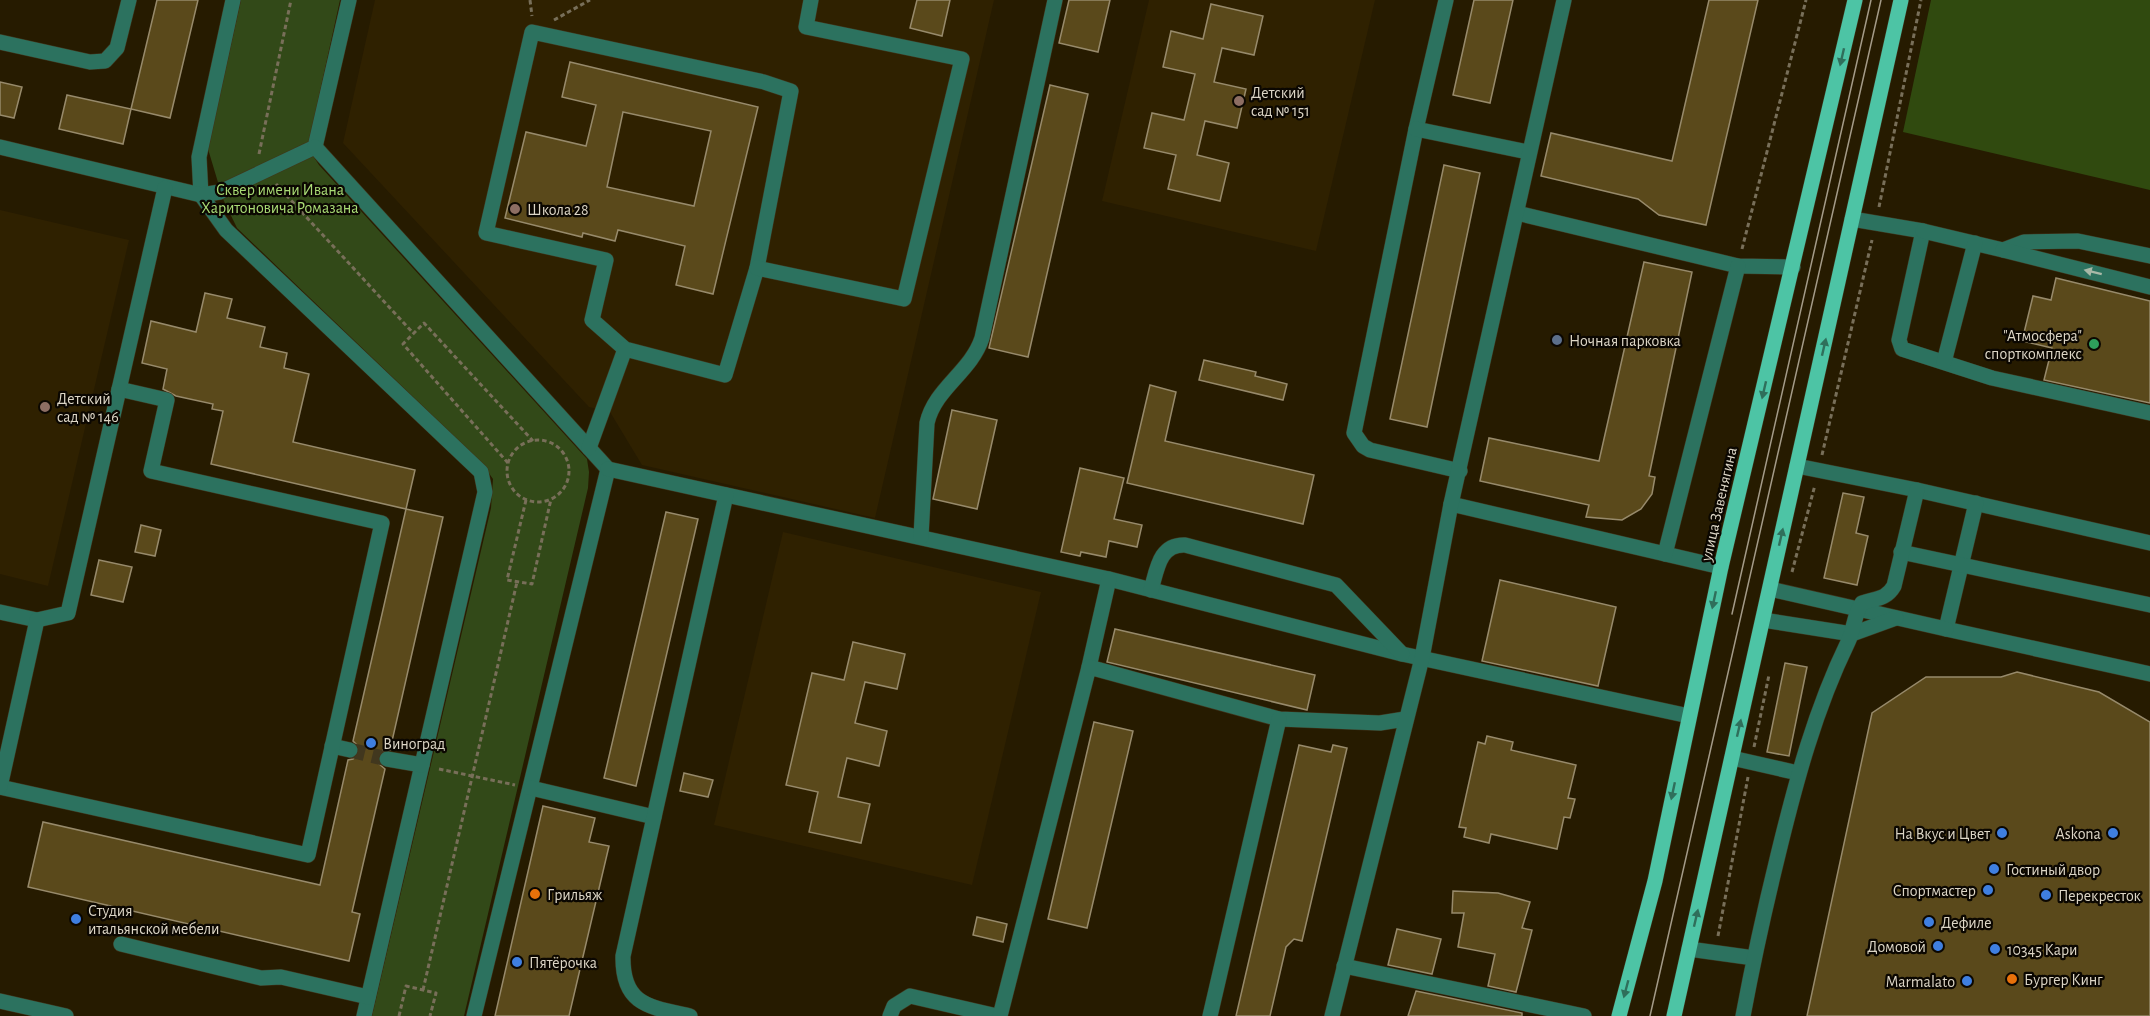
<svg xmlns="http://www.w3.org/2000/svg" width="2150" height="1016" viewBox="0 0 2150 1016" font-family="'Alegreya Sans',sans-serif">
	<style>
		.built { fill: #2f2100 }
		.green { fill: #324918 }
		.forest { fill: #304a0f }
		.building { fill: #5a491b; stroke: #978a6b; stroke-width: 1.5; fill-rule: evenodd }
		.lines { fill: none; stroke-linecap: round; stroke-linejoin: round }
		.minor-tunnel { stroke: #41371e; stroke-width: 15; stroke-dasharray: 15 8; stroke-linecap: butt }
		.minor-casing { stroke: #40351c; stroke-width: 16 }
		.major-casing { stroke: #40351c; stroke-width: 16 }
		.path { stroke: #786f59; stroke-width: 3; stroke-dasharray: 4.5 3; stroke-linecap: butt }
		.minor { stroke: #2c725f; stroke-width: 15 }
		.major { stroke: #4dc4a5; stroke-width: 15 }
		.tram { stroke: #a49b88; stroke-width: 1.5 }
		.oneway { fill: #2f6f5b }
		.oneway2 { fill: #a8b8a7 }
		.education-dot { fill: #8d6e63; stroke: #0b0701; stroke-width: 2 }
		.service-dot { fill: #5c6f8a; stroke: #0b0701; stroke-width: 2 }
		.leisure-dot { fill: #2e9e5b; stroke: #0b0701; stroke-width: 2 }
		.shop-dot { fill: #3f7fe0; stroke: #0b0701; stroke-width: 2 }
		.food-dot { fill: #e8710a; stroke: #0b0701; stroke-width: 2 }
		.labels { text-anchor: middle; stroke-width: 4.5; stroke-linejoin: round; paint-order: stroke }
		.poi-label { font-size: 16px; fill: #ddd6c6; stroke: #0b0701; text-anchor: start }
		.park-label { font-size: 16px; fill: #a9db75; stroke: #0b0701 }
		.street-label { font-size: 16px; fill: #ddd6c6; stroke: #0b0701 }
	</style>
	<rect width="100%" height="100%" fill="#261b00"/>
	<g class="built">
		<path d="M375 0H994L875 518 642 465 610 412 589 407 343 143Z"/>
		<path d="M1149 0H1375L1316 251 1102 201Z"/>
		<path d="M0 210 129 240 48 586 0 574Z"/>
		<path d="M783 532 1041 592 972 885 714 825Z"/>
	</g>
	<path class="green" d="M241 0H340L312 128 310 151 319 165 587 459 589 472 588 488 464 1016H372L491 508 493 479 481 462 237 228 223 199 208 149Z"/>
	<path class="forest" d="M1931 0H2150V190L1903 132Z"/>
	<g class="building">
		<path d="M157 0H198L170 118 131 109Z"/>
		<path d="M917 0H950L942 36 910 28Z"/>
		<path d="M1069 0H1110L1098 52 1059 43Z"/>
		<path d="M1474 0H1513L1490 103 1453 95Z"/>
		<path d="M1709 0H1758L1706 225 1659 215 1638 199 1541 176 1551 133 1672 161Z"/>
		<path d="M1211 4 1263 16 1254 55 1222 48 1214 82 1246 89 1237 128 1205 121 1197 155 1229 163 1220 201 1168 189 1176 155 1144 148 1152 113 1184 120 1195 74 1163 67 1171 31 1203 39Z"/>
		<path d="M570 62 758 107 713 294 676 285 685 246 618 230 615 241 583 233 582 237 505 218 526 132 586 146 596 105 562 97ZM623 112 711 131 694 206 607 187Z"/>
		<path d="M0 82 22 87 14 118 0 115Z"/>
		<path d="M1050 85 1088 94 1028 357 989 348Z"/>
		<path d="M67 95 131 109 123 144 59 129Z"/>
		<path d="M1444 165 1480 173 1427 427 1390 419Z"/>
		<path d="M1644 262 1692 272 1649 476 1655 477 1652 494 1641 509 1622 520 1586 517 1589 505 1480 481 1489 438 1599 461Z"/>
		<path d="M2056 278 2150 301V403L2044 380 2052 348 2022 341 2033 296 2051 300Z"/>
		<path d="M205 293 232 299 227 318 265 327 260 347 287 353 284 368 309 374 293 442 415 470 406 509 211 464 223 411 212 409 213 404 176 396 163 389 167 369 142 363 151 321 196 332Z"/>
		<path d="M1204 360 1256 372 1255 376 1287 384 1283 400 1199 380Z"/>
		<path d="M1150 385 1176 392 1165 441 1314 475 1303 524 1127 483Z"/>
		<path d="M952 410 997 420 977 509 933 499Z"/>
		<path d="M1080 468 1124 478 1114 519 1142 525 1137 547 1109 541 1106 557 1081 552 1080 556 1061 552Z"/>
		<path d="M1843 493 1864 497 1856 533 1868 536 1857 585 1824 578Z"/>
		<path d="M406 509 443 517 390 750H383L378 757V763L385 769 352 912 360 914 349 961 28 887 43 822 320 885 348 760 353 759 359 753V747L353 741Z"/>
		<path d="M666 512 698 519 636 786 604 778Z"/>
		<path d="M141 525 161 530 155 556 135 552Z"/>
		<path d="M99 560 132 567 123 602 91 595Z"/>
		<path d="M1500 580 1616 607 1598 686 1482 661Z"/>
		<path d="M1115 629 1315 675 1307 710 1107 662Z"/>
		<path d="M853 642 905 654 897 689 865 682 855 723 887 731 879 766 847 758 838 797 870 804 861 843 809 832 818 792 786 785 812 673 844 680Z"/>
		<path d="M1785 663 1807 667 1789 756 1767 752Z"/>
		<path d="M2017 672 2099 692 2150 722V1016H1807L1872 713 1926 677H2001Z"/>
		<path d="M1094 722 1133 731 1087 928 1048 919Z"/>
		<path d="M1487 736 1513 742 1511 750 1576 765 1568 798 1575 799 1570 818 1564 817 1557 849 1491 834 1489 843 1464 837 1466 828 1459 827 1478 742 1485 744Z"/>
		<path d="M1299 745 1331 752 1333 745 1347 748 1302 941 1294 939 1286 947 1270 1016H1236Z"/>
		<path d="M684 773 713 780 708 797 680 791Z"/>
		<path d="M543 806 595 818 589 842 609 846 569 1016H495Z"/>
		<path d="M1453 891 1498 893 1530 902 1522 928 1532 930 1516 992 1488 986 1495 954 1458 947 1464 913H1452Z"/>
		<path d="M977 917 1007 924 1003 942 973 935Z"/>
		<path d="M1397 929 1441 939 1432 974 1388 965Z"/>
		<path d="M1416 991 1522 1013V1016H1408Z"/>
	</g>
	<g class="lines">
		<path class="minor-tunnel" d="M350 750 387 759"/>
		<defs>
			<g id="minor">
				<path d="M233 0 199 157 201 195 226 230 481 472 485 492 364 1016"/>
				<path d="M1446 0 1416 129 1354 433 1363 446 1370 450 1460 471"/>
				<path d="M532 32 764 82 791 91 757 268 725 375 625 349 592 320 606 260 486 233Z"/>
				<path d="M0 42 90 62 105 61 117 48 129 0"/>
				<path d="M1416 129 1528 152"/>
				<path d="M0 147 201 195 220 192 315 147 349 0"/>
				<path d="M315 147 608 469 474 1016"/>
				<path d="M1517 213 1738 266 1793 267"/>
				<path d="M1852 219 1923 231 1899 340 1902 349 1992 378 2150 413"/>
				<path d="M1923 231 2003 250 2024 242 2078 241 2150 256"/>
				<path d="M2003 250 2150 287"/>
				<path d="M757 268 904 299 962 59 806 27 811 0"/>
				<path d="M1944 362 1975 243"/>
				<path d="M589 448 625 349"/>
				<path d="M1797 466 1917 490 2150 543"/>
				<path d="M608 469 1109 579 1402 654 1689 716"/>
				<path d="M1976 503 1946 629 2150 674"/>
				<path d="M1451 504 1721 567"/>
				<path d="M921 537 927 423C935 388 971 372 982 338L1055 0"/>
				<path d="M1901 552 2150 605"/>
				<path d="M1665 554 1738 266"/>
				<path d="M1770 589 1946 629"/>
				<path d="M1151 590C1157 570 1159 544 1185 545L1336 585 1402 654"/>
				<path d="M0 612 37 620"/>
				<path d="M1763 620 1852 634 1896 618"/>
				<path d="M1089 667 1109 579"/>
				<path d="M332 746 350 750"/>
				<path d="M1732 758 1798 773"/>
				<path d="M387 759 422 765"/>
				<path d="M0 787 308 855 382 523 151 471 167 400 119 389"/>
				<path d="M0 787 37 620 68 613 165 188"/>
				<path d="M531 788 654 817"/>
				<path d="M121 944 261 978 281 977 368 997"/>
				<path d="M1689 949 1754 958"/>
				<path d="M1344 966 1584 1016"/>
				<path d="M0 1001 66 1016"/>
				<path d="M690 1016C649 1007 622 1005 623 956L726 495"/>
				<path d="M890 1016 894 1006 910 996 997 1016"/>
				<path d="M1000 1016 1089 667 1279 719 1380 723 1405 719"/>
				<path d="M1210 1016 1279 719"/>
				<path d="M1332 1016 1422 658 1451 504 1564 0"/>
				<path d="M1743 1016C1753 962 1765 908 1778 855 1796 781 1815 710 1848 642 1854 630 1854 614 1862 603 1875 598 1886 600 1894 586L1917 490"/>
			</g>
			<g id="major">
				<path d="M1619 1016 1655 881 1721 567 1855 0"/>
				<path d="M1674 1016 1901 0"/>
			</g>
		</defs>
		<use href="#minor" class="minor-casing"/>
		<use href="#major" class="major-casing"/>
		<g class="path">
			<path d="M530 0 532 16"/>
			<path d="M554 20 590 0"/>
			<path d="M259 154 291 0"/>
			<path d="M276 184 413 333"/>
			<path d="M1879 207 1921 0"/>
			<path d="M1742 249 1806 0"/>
			<circle cx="538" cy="471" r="31"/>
			<path d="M1822 455 1872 240"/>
			<path d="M508 463 403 344 424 323 533 441"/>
			<path d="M526 500 507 580 532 584 551 499"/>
			<path d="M1792 572 1815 485"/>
			<path d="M1754 747 1769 675"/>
			<path d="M439 769 515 785"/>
			<path d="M1718 936 1748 777"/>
			<path d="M423 990 517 582"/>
			<path d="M399 1016 406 986 436 993 430 1016"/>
		</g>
		<use href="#minor" class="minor"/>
		<use href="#major" class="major"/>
		<g class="tram">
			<path d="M1732 614 1871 0"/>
			<path d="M1650 1016 1881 0"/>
		</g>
	</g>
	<defs><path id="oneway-solid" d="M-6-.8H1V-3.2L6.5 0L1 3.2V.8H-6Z" transform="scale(1.5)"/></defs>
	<g class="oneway">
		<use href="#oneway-solid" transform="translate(1842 57) rotate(103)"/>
		<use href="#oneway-solid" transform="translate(1824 347) rotate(-77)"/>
		<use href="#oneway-solid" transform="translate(1764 390) rotate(103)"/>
		<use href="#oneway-solid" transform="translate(1781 537) rotate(-77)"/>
		<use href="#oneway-solid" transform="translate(1714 600) rotate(102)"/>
		<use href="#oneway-solid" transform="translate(1739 728) rotate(-77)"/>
		<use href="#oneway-solid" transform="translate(1673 791) rotate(102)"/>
		<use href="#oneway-solid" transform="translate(1696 918) rotate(-77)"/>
		<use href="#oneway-solid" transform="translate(1626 989) rotate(105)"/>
	</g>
	<use class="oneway2" href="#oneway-solid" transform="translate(2093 272) rotate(-166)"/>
	<g class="education-dot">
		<circle cx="1239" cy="101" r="6"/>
		<circle cx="515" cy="209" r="6"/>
		<circle cx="45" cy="407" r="6"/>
	</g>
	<circle class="service-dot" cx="1557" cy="340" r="6"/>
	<circle class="leisure-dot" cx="2094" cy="344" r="6"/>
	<g class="shop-dot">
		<circle cx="371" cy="743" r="6"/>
		<circle cx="2002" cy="833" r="6"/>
		<circle cx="2113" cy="833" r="6"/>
		<circle cx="1994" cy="869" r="6"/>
		<circle cx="1988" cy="890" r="6"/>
		<circle cx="2046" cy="895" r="6"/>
		<circle cx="76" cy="919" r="6"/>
		<circle cx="1929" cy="922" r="6"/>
		<circle cx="1938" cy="946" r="6"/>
		<circle cx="1995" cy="949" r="6"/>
		<circle cx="517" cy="962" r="6"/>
		<circle cx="1967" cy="981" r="6"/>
	</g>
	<g class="food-dot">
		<circle cx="535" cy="894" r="6"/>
		<circle cx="2012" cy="979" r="6"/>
	</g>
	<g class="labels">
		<g class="poi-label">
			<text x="1251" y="98">Детский<tspan x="1251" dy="18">сад № 151</tspan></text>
			<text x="527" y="215">Школа 28</text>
			<text x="2082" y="341" text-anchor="end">"Атмосфера"<tspan x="2082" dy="18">спорткомплекс</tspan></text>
			<text x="1569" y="346">Ночная парковка</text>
			<text x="57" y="404">Детский<tspan x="57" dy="18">сад № 146</tspan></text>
			<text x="383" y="749">Виноград</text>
			<text x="1990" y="839" text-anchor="end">На Вкус и Цвет</text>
			<text x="2101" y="839" text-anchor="end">Askona</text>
			<text x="2006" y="875">Гостиный двор</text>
			<text x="1976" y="896" text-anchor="end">Спортмастер</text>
			<text x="547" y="900">Грильяж</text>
			<text x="2058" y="901">Перекресток</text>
			<text x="88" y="916">Студия<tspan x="88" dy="18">итальянской мебели</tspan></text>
			<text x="1941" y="928">Дефиле</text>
			<text x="1926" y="952" text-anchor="end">Домовой</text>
			<text x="2007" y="955">10345 Кари</text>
			<text x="529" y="968">Пятёрочка</text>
			<text x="2024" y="985">Бургер Кинг</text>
			<text x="1955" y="987" text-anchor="end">Marmalato</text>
		</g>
		<g class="park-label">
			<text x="280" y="195">Сквер имени Ивана<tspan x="280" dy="18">Харитоновича Ромазана</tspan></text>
		</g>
		<g class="street-label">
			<text transform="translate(1718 504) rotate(-77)" y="6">улица Завенягина</text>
		</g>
	</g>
</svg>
